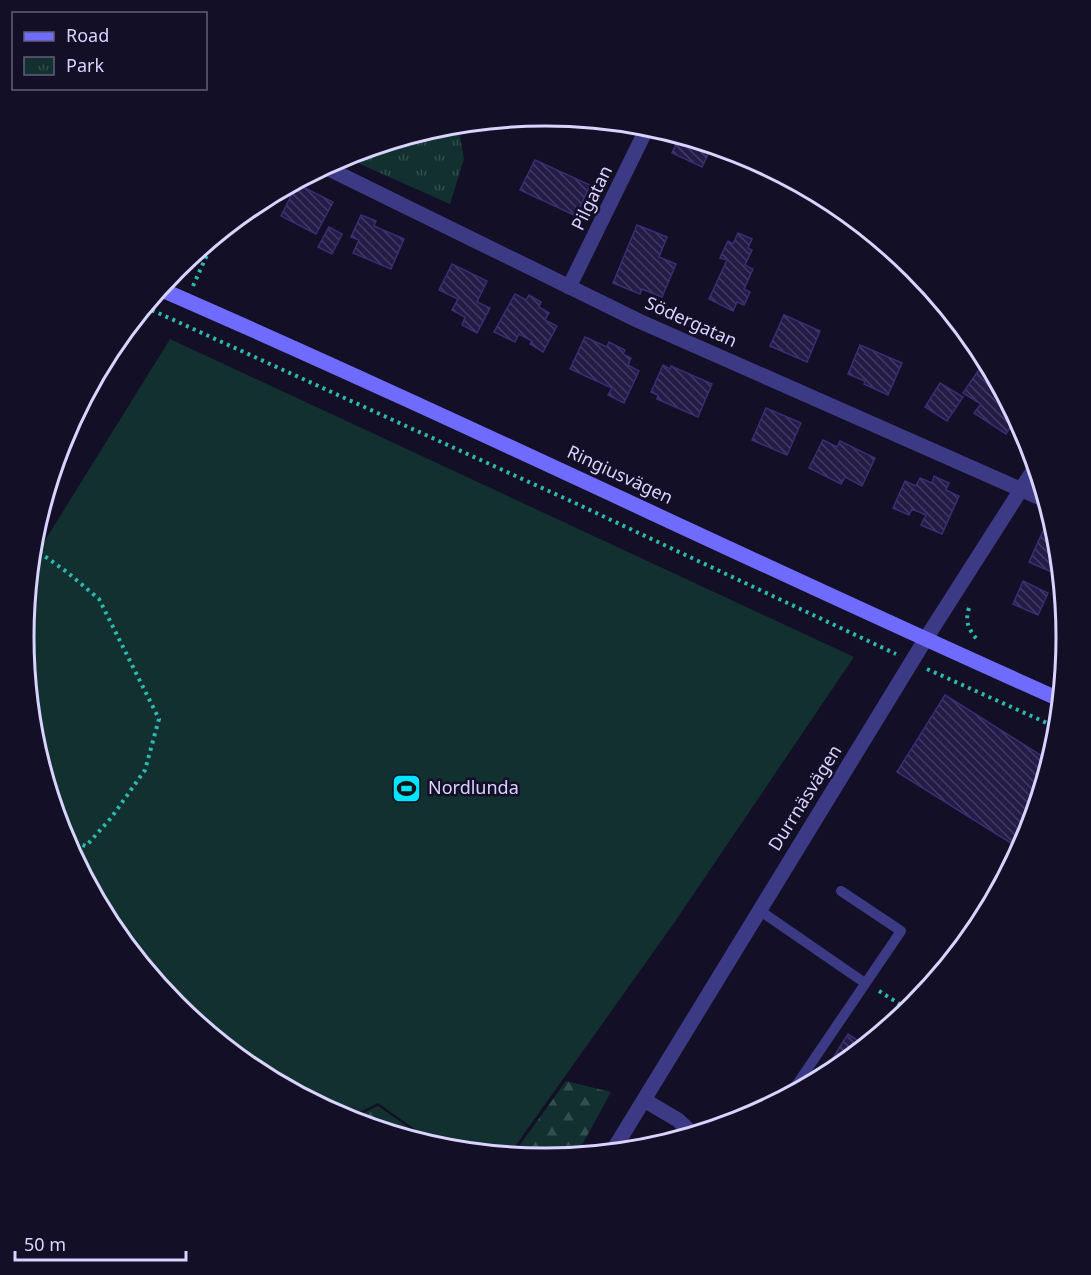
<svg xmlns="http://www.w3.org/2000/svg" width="1091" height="1275" viewBox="0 0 1091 1275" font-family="'Noto Sans',sans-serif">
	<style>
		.forest { fill: url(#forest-firs) }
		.park { fill: url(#park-tufts) }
		.pitch { fill: #12302f }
		.building { fill: url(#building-back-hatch); stroke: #3b2d73; stroke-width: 1.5 }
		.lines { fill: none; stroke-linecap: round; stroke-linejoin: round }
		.path { stroke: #2fb8b0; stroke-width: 4; stroke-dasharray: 3 4.5; stroke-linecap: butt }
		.lane { stroke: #3d3a85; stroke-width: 10 }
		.street { stroke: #3d3a85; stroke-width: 15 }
		.secondary { stroke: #6f6bff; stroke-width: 15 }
		.labels { text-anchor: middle; stroke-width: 5; stroke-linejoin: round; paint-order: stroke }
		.street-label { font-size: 18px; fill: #d9d4ff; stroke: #130f26 }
		.poi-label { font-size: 18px; fill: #d9d4ff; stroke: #130f26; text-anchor: start }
		.rim { fill: none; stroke: #d9d4ff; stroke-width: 3 }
	</style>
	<defs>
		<pattern id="forest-firs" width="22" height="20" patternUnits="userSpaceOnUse" patternTransform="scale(1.5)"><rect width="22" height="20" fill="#12302f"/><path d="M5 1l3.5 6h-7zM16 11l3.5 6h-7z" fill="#344d4e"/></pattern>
		<pattern id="park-tufts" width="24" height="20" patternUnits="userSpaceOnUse" patternTransform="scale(1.5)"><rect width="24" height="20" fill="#12302f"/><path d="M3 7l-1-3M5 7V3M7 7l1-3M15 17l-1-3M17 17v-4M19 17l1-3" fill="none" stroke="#344d4e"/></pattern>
		<pattern id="building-back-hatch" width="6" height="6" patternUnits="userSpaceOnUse" patternTransform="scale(1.5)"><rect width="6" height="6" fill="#241b47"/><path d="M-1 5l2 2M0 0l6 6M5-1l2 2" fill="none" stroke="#433b63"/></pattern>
	</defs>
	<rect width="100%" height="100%" fill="#130f26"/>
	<g class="forest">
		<path d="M161 987 170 995 276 1082 255 1071 177 1006Z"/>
		<path d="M566 1081 611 1092 576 1156 545 1159 512 1156Z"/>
		<path d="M378 1106 435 1146 349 1120Z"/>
		<path d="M645 1137 667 1143 636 1150Z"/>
	</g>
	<path class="park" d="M458 125 464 159 450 204 344 157 444 126Z"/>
	<path class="pitch" d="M170 339 854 657 674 923 509 1155 443 1149 378 1103 346 1119 292 1090 152 976 112 927 64 837 34 739 24 638 31 563Z"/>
	<g class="building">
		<path d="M680 136 712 146 702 167 672 153Z"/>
		<path d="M535 160 590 185 576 216 520 190Z"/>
		<path d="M297 184 333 202 316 234 281 216Z"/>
		<path d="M361 215 376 221 374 226 404 239 391 269 353 253 359 240 351 237Z"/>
		<path d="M637 225 667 237 659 257 676 264 662 297 642 289 640 294 613 283Z"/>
		<path d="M329 227 342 234 332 254 318 247Z"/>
		<path d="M738 233 752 239 748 248 752 250 745 265 753 269 744 289 750 292 744 305 737 302 733 311 709 299 727 260 720 258 728 241 733 244Z"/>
		<path d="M452 264 487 281 477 302 490 308 477 333 462 325 465 317 452 310 458 299 439 290Z"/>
		<path d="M515 294 526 300 529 295 541 302 539 307 549 313 545 320 557 326 543 352 530 344 532 341 519 334 515 342 494 332Z"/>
		<path d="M784 315 820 331 807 362 770 346Z"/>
		<path d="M585 337 607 347 609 342 625 350 623 354 631 358 628 365 639 371 624 403 608 395 612 388 570 369Z"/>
		<path d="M860 345 902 363 888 395 864 384 865 381 848 374Z"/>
		<path d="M663 365 670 369 671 366 712 384 698 417 657 399 658 395 651 392Z"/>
		<path d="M980 368 996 379 1016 418 1006 434 974 413 981 404 963 393Z"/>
		<path d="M940 383 963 397 947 421 925 407Z"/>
		<path d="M766 408 801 423 787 455 752 440Z"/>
		<path d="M823 440 837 447 840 441 875 458 862 486 845 477 841 484 809 468Z"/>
		<path d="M934 476 949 483 946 490 959 496 942 534 921 525 926 515 912 509 909 515 893 508 905 481 916 486 920 478 932 483Z"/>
		<path d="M1043 531 1052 535 1054 531 1056 532 1061 576 1029 562Z"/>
		<path d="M1023 581 1048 593 1038 615 1013 604Z"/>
		<path d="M945 695 1050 761 1035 812 1014 845 897 772Z"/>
		<path d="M1001 882 1003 883 979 928 955 956Z"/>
		<path d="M848 1034 865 1045 835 1071 819 1080Z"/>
	</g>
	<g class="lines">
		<g class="path">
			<path d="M193 286 215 237"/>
			<path d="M145 307 575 503 896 654"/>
			<path d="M33 548 67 572 99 599 159 719 145 770 111 818 86 846 65 840"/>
			<path d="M969 608C964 623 970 631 979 642"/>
			<path d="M927 669 1058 728"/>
			<path d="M879 991 909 1010"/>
		</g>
		<g class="lane">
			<path d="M759 910 865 983"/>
			<path d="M789 1096 901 931 841 891"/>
		</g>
		<g class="street">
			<path d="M325 167 639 321 1047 501"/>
			<path d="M569 287 648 126"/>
			<path d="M644 1100 678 1120 694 1135"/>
			<path d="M612 1152 925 640 1036 466"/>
		</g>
		<path class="secondary" d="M160 289C463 421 759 566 1061 700"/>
	</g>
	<defs>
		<symbol id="stadium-square" viewBox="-11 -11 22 22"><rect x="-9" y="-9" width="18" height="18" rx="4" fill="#00e5ff" stroke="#130f26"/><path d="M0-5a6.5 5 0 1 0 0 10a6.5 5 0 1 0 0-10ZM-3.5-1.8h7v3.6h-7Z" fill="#111"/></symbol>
	</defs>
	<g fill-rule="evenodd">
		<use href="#stadium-square" x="390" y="772" width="33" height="33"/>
	</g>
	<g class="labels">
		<g class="street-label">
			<text transform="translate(592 198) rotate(-64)" y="6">Pilgatan</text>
			<text transform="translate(691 322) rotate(24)" y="6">Södergatan</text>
			<text transform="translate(620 475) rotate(25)" y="6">Ringiusvägen</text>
			<text transform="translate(805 798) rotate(-58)" y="6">Durrnäsvägen</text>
		</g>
		<g class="poi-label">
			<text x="428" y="794">Nordlunda</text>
		</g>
	</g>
	<path d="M0 0H1091V1275H0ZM34 637a511 511 0 1 1 1022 0a511 511 0 1 1-1022 0Z" fill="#130f26" fill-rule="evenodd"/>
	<path class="rim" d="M34 637a511 511 0 1 1 1022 0a511 511 0 1 1-1022 0Z"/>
	<rect x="12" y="12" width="195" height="78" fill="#130f26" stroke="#625e7d" stroke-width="1.5"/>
	<rect x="24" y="32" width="30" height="9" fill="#6f6bff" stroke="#625e7d" stroke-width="1.5"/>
	<text x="66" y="42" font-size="18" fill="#d9d4ff">Road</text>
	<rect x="24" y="57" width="30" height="18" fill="url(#park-tufts)" stroke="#625e7d" stroke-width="1.5"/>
	<text x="66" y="72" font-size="18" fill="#d9d4ff">Park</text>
	<path d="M15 1251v9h171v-9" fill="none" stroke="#d9d4ff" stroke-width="3"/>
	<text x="24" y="1251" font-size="18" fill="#d9d4ff" stroke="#130f26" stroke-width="4.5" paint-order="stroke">50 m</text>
</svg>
